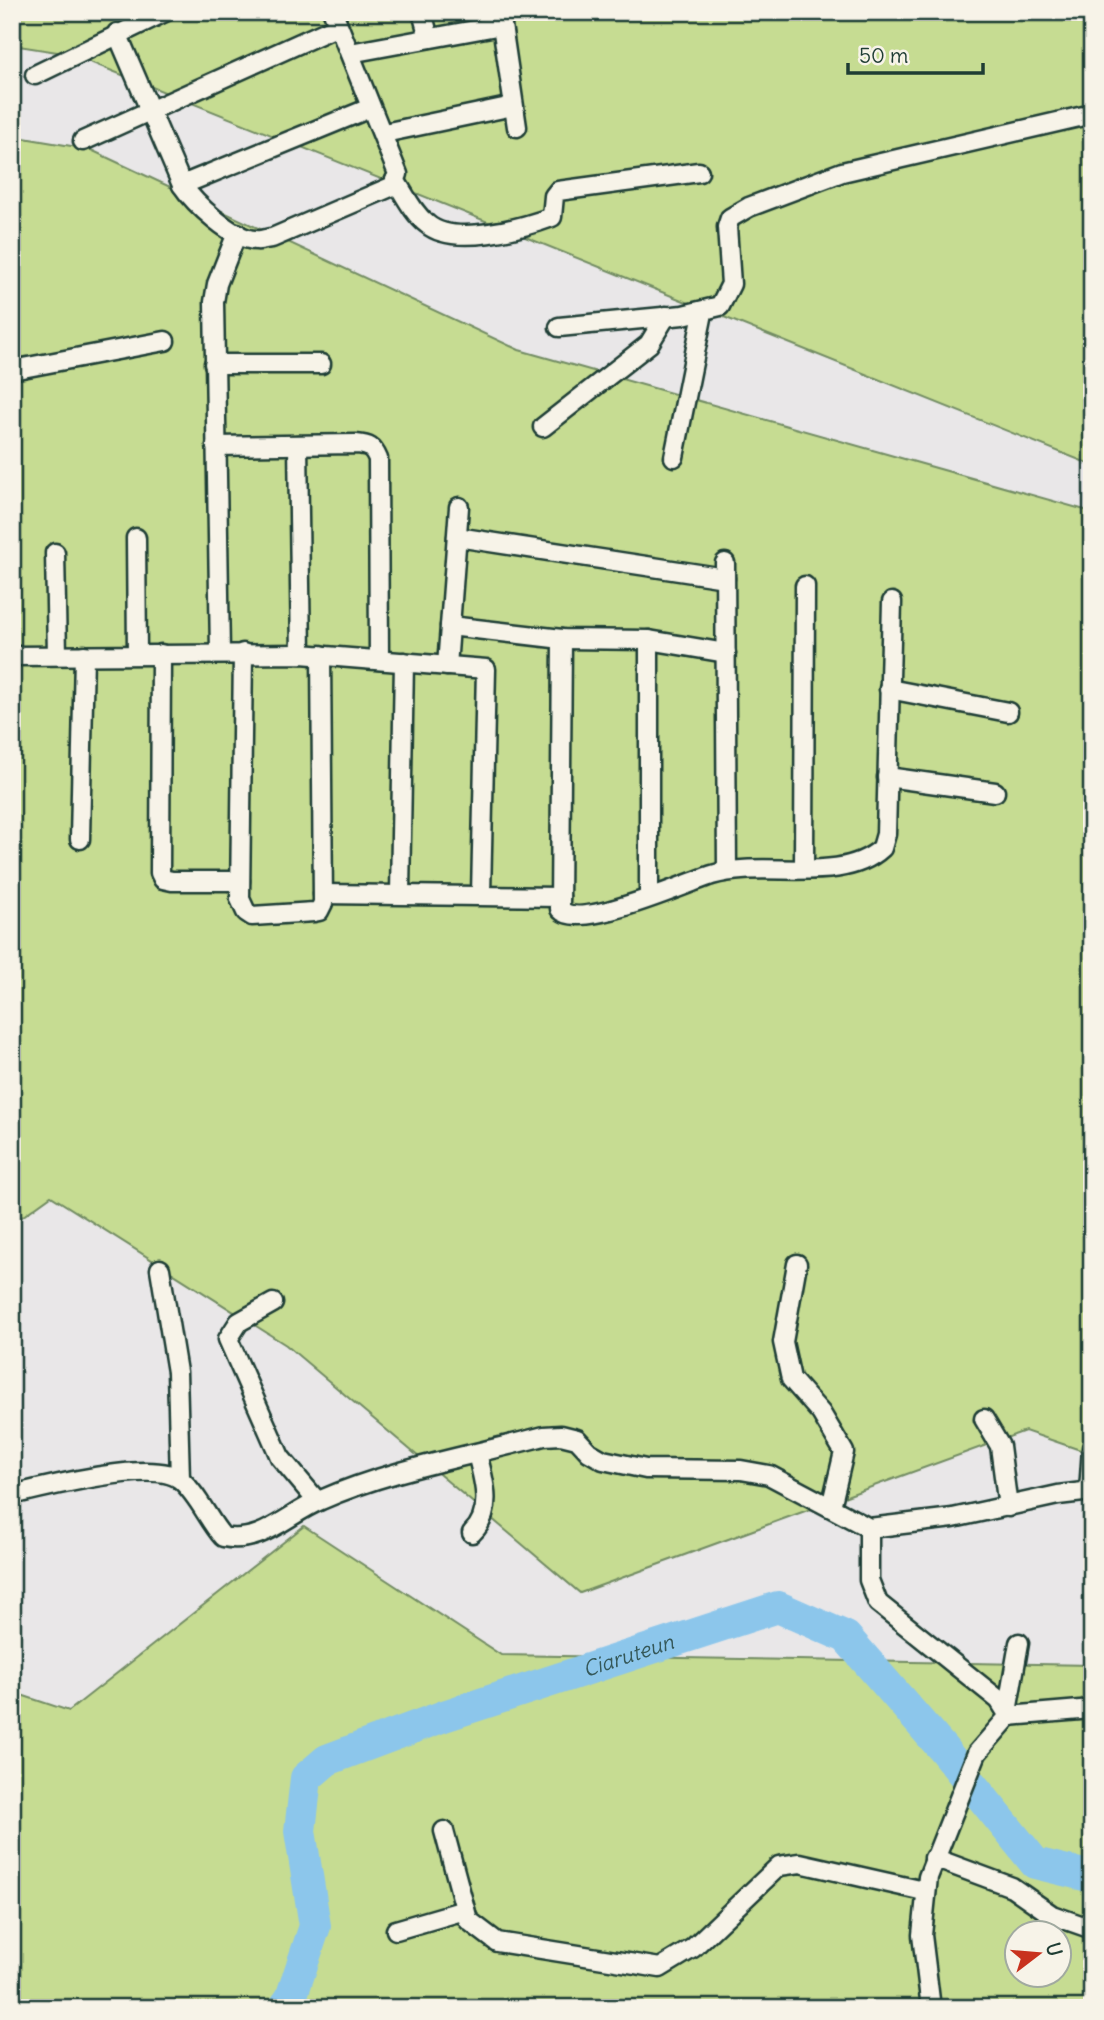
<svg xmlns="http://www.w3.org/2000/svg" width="1104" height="2020" viewBox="0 0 1104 2020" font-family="Delius,sans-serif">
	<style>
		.green { fill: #c6dc92; stroke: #728c63; stroke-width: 2; fill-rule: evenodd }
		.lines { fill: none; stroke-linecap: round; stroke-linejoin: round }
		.river { stroke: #8cc6eb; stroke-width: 32 }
		.minor-casing { stroke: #1f3d34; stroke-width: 23 }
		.minor { stroke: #f7f3e8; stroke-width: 18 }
		.labels { text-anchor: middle; stroke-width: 6; stroke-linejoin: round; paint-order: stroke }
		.water-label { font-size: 21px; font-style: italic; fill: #355859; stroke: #f7f3e8 }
	</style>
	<rect width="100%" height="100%" fill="#e9e7e8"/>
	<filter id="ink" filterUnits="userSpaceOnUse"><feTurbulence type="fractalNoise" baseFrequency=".0143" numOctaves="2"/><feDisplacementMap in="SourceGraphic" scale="14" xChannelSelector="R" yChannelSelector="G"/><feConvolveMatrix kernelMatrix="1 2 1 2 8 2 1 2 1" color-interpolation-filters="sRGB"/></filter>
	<g filter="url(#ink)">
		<g class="green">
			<path d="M12 12H1092V465L70 54 12 45Z"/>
			<path d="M12 136 89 149 519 350 1092 512V1454L1025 1431 580 1593 286 1345 51 1196 12 1224Z"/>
			<path d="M304 1526 501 1655 1092 1665V2008H12V1692L69 1711ZM1016 1932H1058V1974H1016Z"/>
		</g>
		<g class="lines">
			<path class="river" id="s1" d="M284 2008 291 1998 315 1926 300 1831 306 1778 327 1760 444 1716 778 1607 846 1637 943 1749 1035 1863 1092 1877"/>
			<defs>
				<g id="minor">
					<path d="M422 12 429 38"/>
					<path d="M117 33 182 185C194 203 233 240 256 240 261 241 267 238 272 238L393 186 398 174 333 12"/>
					<path d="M350 53 502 25 517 127"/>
					<path d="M35 75 165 12"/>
					<path d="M384 133 513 106"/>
					<path d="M83 141 338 26"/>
					<path d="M395 180C405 195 413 213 427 224 453 247 522 228 552 217L554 196 558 191 699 172"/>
					<path d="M182 185 370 108"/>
					<path d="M559 327 683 315 720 306 731 284 727 227 730 218 749 207 842 172 1092 114"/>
					<path d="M214 364H321"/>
					<path d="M12 370 165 341"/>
					<path d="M543 427 649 344 666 316"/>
					<path d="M298 445 301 654"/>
					<path d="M216 446 356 444C369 445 373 447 378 459L379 660"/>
					<path d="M674 457 703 313"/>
					<path d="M457 537 725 578"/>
					<path d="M136 538 137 654"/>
					<path d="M55 553 57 655"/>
					<path d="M725 563 727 870"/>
					<path d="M450 626 562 639 649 640 726 653"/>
					<path d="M562 639 560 909C579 932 686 883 712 875 763 859 841 886 882 848L886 834 892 602"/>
					<path d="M649 640V897"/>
					<path d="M220 652 214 302 217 284 237 233"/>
					<path d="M243 653 240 899 246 912 252 916 314 912 319 911 323 903 321 655"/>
					<path d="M161 654 160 873 163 879 172 881H240"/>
					<path d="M12 656 301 654 486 669 481 895"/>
					<path d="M447 666 459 507"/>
					<path d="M889 689 1008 712"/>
					<path d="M887 777 995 792"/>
					<path d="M80 839 84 655"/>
					<path d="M804 868 805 586"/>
					<path d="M400 893 404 662"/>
					<path d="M323 894 560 897"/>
					<path d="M797 1264 783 1342 791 1379 821 1413 844 1452 831 1507"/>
					<path d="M160 1269 177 1372 180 1479"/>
					<path d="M273 1303 239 1322 228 1339 280 1457 317 1501"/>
					<path d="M984 1419 1000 1446 1008 1507"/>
					<path d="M1089 1491 1092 1448"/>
					<path d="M12 1495C45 1487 156 1458 181 1480 199 1496 208 1520 223 1537 262 1545 287 1514 321 1500 391 1469 470 1456 544 1436L561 1435 577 1439 589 1452 603 1460 646 1469 741 1470 769 1475 869 1528 953 1518 1058 1495 1092 1491"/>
					<path d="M869 1528V1580L878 1603 999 1700 1009 1716 977 1753 928 1877 922 1935 931 2008"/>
					<path d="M472 1533C494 1512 484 1480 477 1454"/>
					<path d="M1007 1712 1019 1643"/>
					<path d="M1009 1716 1092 1709"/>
					<path d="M444 1831 468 1920 497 1942 660 1968 693 1948 779 1866 800 1863 924 1891"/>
					<path d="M934 1858 1012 1887 1052 1915 1092 1929"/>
					<path d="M396 1930 465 1910"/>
				</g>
			</defs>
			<use href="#minor" class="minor-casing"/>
			<use href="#minor" class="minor"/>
		</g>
	</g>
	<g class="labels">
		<g class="water-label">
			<text dy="7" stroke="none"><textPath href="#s1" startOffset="584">Ciaruteun</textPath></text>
		</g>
	</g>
	<rect width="1104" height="2020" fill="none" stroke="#f7f3e8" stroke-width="42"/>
	<rect x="21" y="21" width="1062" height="1978" fill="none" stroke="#1f3d34" stroke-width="2.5" filter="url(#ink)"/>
	<g transform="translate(1038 1954) rotate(74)"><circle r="33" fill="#f7f3e8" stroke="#a1aaa0" stroke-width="2"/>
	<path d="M0-5L12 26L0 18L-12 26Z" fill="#c8321e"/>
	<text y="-10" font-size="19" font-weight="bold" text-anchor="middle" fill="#1f3d34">U</text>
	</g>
	<path d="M848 63v10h135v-10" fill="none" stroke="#1f3d34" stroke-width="3.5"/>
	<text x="859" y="63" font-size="21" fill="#1f3d34" stroke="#f7f3e8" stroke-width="5" paint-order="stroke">50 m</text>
</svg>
